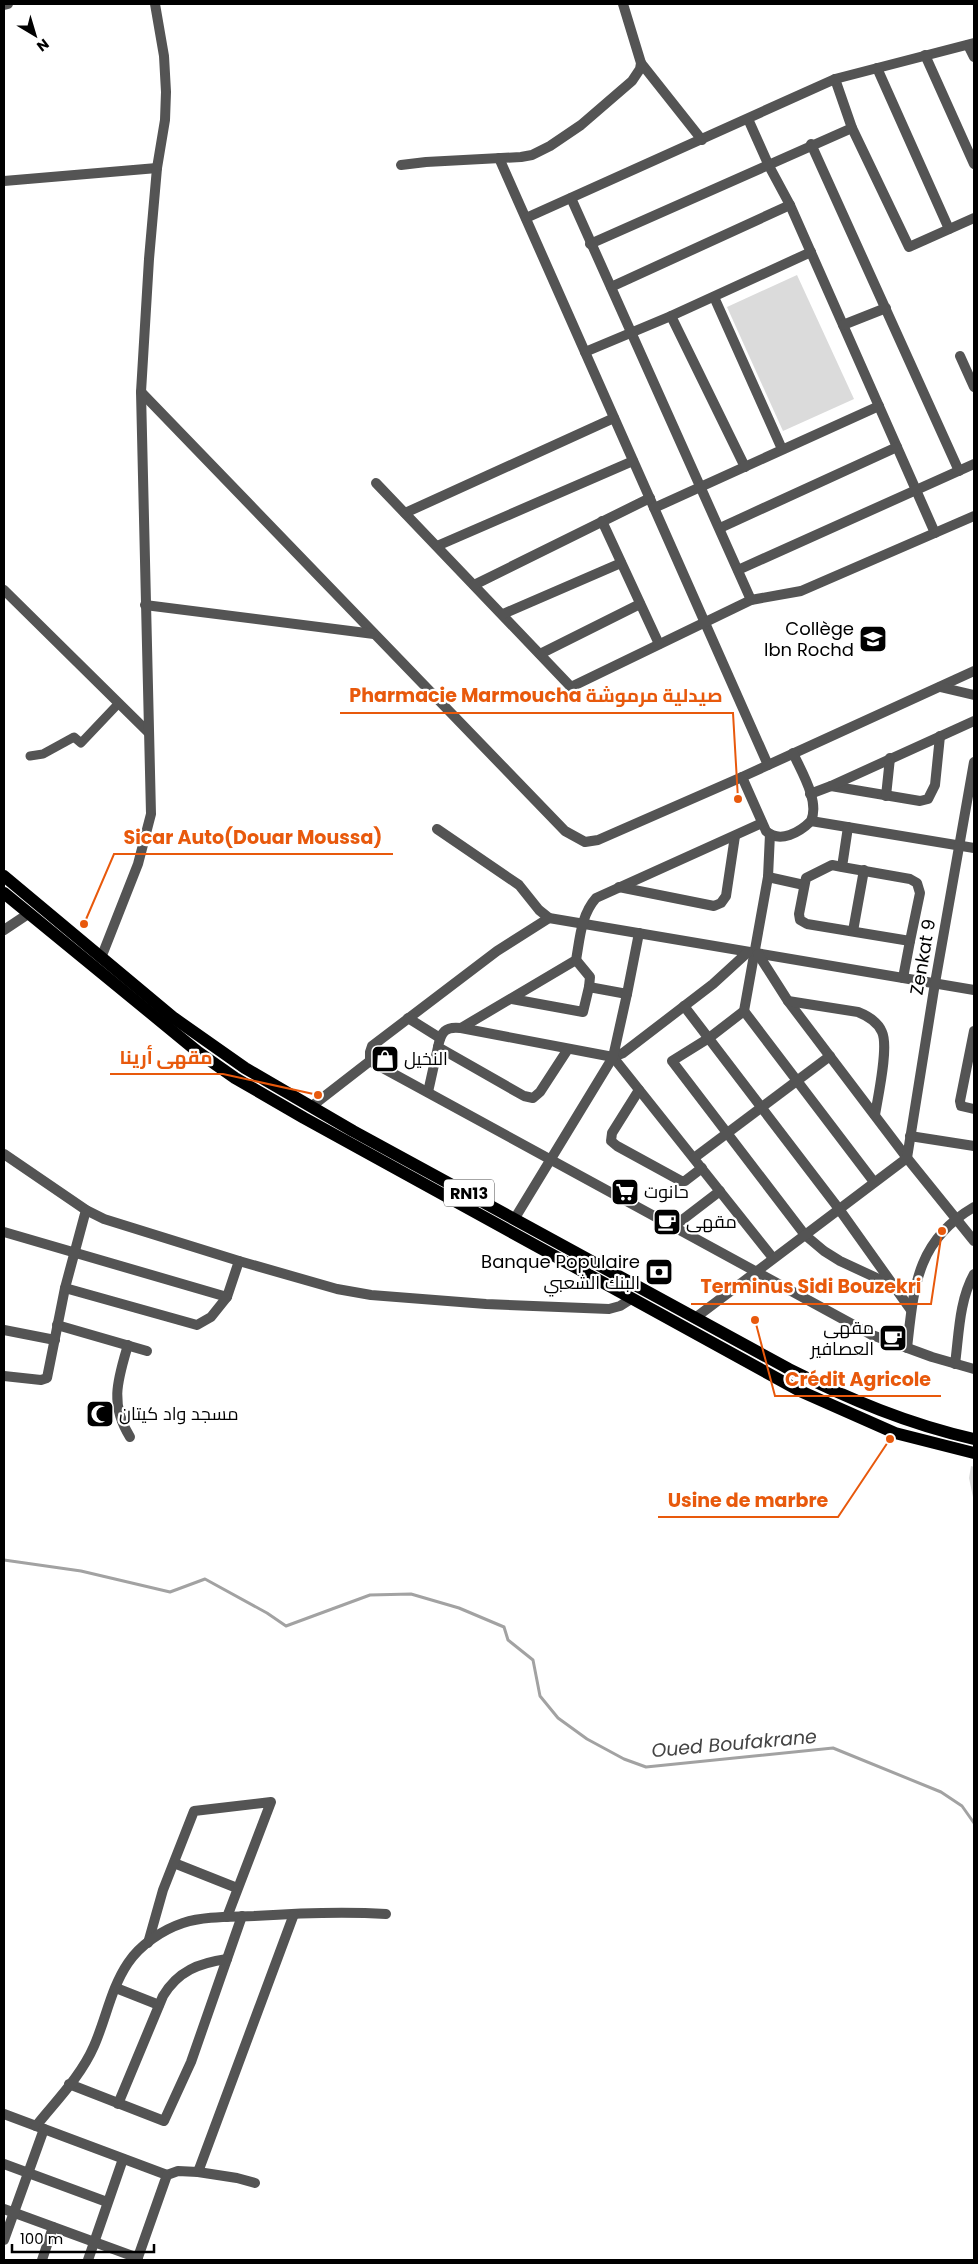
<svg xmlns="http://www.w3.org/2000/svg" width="978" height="2264" viewBox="0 0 978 2264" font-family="Poppins,Cairo,sans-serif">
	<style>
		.green { fill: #dbdbdb }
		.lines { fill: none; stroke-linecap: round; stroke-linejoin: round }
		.stream { stroke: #a2a2a2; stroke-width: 3 }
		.pedestrian { stroke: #545454; stroke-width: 9 }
		.minor { stroke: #545454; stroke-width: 10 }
		.tertiary { stroke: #545454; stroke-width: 10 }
		.primary { stroke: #000; stroke-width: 12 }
		.labels { text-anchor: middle; stroke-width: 4.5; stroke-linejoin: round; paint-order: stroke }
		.shield { fill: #fff; stroke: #4c4c4c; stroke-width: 1 }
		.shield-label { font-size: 16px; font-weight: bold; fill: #000 }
		.poi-label { font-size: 18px; fill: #000; stroke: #fff; text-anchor: start }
		.street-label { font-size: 18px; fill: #000; stroke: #fff }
		.water-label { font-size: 19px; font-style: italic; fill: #434343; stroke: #fff }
		.leader { fill: none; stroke: #e8590c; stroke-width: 2 }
		.callout-dot { fill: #e8590c; stroke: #fff; stroke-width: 2 }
		.callout-label { font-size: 19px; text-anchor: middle; font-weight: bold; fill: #e8590c; stroke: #fff; stroke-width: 4.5; stroke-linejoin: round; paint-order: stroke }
	</style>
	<rect width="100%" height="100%" fill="#fff"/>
	<g class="green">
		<path d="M797 275 854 399 783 431 727 307Z"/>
		<path d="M971 1466 974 1467V1502L969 1478Z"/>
	</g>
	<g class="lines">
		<path class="stream" d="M4 1560 81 1571 170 1592 205 1579 267 1613 286 1626 370 1595 411 1594 459 1608 504 1627 508 1640 533 1660 540 1696 558 1718 587 1739 624 1759 646 1767 833 1748 941 1792 962 1806 974 1823"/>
		<path class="pedestrian" d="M30 756 43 754 74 737 81 743 118 704"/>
		<g class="minor">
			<path d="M968 45 974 57"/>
			<path d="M925 55 974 164"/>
			<path d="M641 63 702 140"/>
			<path d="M877 68 949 229"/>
			<path d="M835 79 852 128 909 247 974 218"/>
			<path d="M748 119 769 166 790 205 935 533"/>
			<path d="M811 144 959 471"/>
			<path d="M499 158 768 765"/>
			<path d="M401 165 426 162 521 157 532 155 550 146 581 125 632 81 640 69 641 63 623 4"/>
			<path d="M4 181 157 168"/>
			<path d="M571 198 751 600"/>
			<path d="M526 218 835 79 974 43"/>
			<path d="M590 244 852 128"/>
			<path d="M611 287 790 205"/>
			<path d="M714 297 782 449"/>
			<path d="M671 316 745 467"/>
			<path d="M843 325 886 308"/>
			<path d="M585 352 671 316 811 252"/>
			<path d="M960 356 974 387"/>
			<path d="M141 392 565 831 585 842 598 840 742 777 974 671"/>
			<path d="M376 483 571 687 751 600 801 591 974 516"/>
			<path d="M654 508 879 406"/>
			<path d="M405 513 614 418"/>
			<path d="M602 521 659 644"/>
			<path d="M720 528 897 447"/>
			<path d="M437 546 633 461"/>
			<path d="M738 570 974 464"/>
			<path d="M474 585 650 498"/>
			<path d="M4 590 149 733"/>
			<path d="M145 605 374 634"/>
			<path d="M503 614 621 563"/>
			<path d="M540 654 640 604"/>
			<path d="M940 687 974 695"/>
			<path d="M742 777 766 831C780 844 800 832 811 821 820 801 801 771 793 753"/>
			<path d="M831 786 920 801 928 799 935 785 940 736"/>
			<path d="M810 794 831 786 974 721"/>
			<path d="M886 796 890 758"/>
			<path d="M811 821 974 848"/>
			<path d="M437 829 519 885 539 910 549 918 974 990"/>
			<path d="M770 834 768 877 744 1011 709 1038 672 1061 805 1235 824 1251 840 1261 896 1287"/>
			<path d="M842 867 832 865 806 878 799 914 800 920 807 924 910 941 920 893 917 883 910 879 842 867 848 827"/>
			<path d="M768 877 804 885"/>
			<path d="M619 887 714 906 721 903 726 896 735 836"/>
			<path d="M4 930 28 914"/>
			<path d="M853 931 864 870"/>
			<path d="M748 952 713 984 623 1053 613 1057 461 1028 576 960C580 938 581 915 596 898L762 823"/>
			<path d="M758 954 788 1001 907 1158 974 1241"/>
			<path d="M101 958 138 864 151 814 141 392 149 259 157 168 165 120 166 92 164 56 155 4"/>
			<path d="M576 960 590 977 589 987"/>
			<path d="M903 978 910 941"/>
			<path d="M512 999 583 1012 589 987 627 994 639 933"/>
			<path d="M788 1001 858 1012C868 1016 878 1022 882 1032 889 1047 878 1096 875 1115"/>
			<path d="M684 1006 839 1209 911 1310"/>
			<path d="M744 1011 874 1182"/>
			<path d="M408 1018 440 1038"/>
			<path d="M461 1028C445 1026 441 1032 438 1047L524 1096 533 1098 540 1092 568 1049"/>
			<path d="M974 1031 960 1101 961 1106 974 1109"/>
			<path d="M613 1057 773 1258"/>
			<path d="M370 1061V1052L372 1046 497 951 549 918"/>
			<path d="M639 1090 612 1133 611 1141 617 1146 681 1181H685L702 1168"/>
			<path d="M428 1092 438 1047"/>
			<path d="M312 1106 370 1061 872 1335 932 1357 974 1369"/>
			<path d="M910 1136 974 1146"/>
			<path d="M4 1154 86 1210 104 1219 239 1261 337 1289 371 1295 486 1304 609 1309 620 1306 631 1299"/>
			<path d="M694 1158 830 1056"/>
			<path d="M515 1218 613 1057 627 994"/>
			<path d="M673 1227 720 1191"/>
			<path d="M4 1232 227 1297 239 1261"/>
			<path d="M65 1288 197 1325 211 1317 227 1297"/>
			<path d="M695 1318 907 1158 935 983 974 762"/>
			<path d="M57 1325 147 1351"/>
			<path d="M4 1330 55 1340"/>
			<path d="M128 1345C118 1379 109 1404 130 1437"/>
			<path d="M907 1348C914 1287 916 1241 974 1207"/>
			<path d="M955 1364C959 1334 959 1301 974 1274"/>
			<path d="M4 1376 41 1380 47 1378 65 1288 86 1210"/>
			<path d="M174 1863 237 1888"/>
			<path d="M148 1943 163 1890 194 1811 271 1802 227 1917"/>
			<path d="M116 1988 159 2005"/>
			<path d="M69 2084 164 2121 191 2062 242 1916"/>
			<path d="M118 2104 163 1996C178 1971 199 1963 227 1959"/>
			<path d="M4 2114 167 2175 137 2260"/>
			<path d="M36 2126C56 2101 81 2076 94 2046 106 2019 111 1988 128 1963 140 1945 162 1930 183 1923 205 1916 231 1917 254 1916 298 1913 342 1911 386 1914"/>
			<path d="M4 2164 107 2202"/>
			<path d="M198 2172 237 2178 255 2183"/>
			<path d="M167 2175 178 2171 198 2172 294 1914"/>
			<path d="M4 2209 138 2258"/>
			<path d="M4 2240 44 2129"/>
			<path d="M42 2260 53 2227"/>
			<path d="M88 2260 123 2159"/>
		</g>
		<path class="tertiary" d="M4 5 8 4"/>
		<g class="primary">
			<path d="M4 876 174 1018 245 1068 353 1131 789 1369C851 1400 908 1424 974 1439"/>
			<path d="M4 893 198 1052 235 1078 304 1118 800 1391 895 1433 974 1453"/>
		</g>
	</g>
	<defs>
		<symbol id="university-square" viewBox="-11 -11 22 22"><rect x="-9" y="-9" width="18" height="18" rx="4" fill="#000" stroke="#fff"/><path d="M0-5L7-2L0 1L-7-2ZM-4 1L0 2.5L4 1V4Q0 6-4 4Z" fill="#fff"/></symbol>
		<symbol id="shop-square" viewBox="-11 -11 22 22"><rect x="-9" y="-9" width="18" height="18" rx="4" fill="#000" stroke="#fff"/><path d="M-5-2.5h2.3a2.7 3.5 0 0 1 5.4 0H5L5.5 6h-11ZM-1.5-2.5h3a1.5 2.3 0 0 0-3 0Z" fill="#fff"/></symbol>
		<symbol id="supermarket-square" viewBox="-11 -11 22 22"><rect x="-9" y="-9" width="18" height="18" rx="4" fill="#000" stroke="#fff"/><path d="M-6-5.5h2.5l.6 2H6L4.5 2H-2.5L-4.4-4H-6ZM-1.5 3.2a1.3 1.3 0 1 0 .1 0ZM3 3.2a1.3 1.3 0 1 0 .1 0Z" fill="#fff"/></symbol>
		<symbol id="cafe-square" viewBox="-11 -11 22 22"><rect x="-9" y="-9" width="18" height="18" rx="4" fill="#000" stroke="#fff"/><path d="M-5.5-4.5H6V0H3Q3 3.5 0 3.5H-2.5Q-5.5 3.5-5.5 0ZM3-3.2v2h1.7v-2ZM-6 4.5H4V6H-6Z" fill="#fff"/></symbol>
		<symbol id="bank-square" viewBox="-11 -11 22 22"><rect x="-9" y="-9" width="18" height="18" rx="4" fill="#000" stroke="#fff"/><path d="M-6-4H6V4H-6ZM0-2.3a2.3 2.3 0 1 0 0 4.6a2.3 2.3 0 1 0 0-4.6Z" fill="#fff"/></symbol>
		<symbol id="mosque-square" viewBox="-11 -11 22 22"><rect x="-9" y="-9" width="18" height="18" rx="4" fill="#000" stroke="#fff"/><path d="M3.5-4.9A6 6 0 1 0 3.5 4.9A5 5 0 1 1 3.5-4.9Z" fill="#fff"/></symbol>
	</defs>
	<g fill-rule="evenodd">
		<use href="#university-square" x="857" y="623" width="32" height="32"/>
		<use href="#shop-square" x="369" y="1043" width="32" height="32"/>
		<use href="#supermarket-square" x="609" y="1176" width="32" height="32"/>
		<use href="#cafe-square" x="651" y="1206" width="32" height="32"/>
		<use href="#bank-square" x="643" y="1256" width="32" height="32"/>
		<use href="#cafe-square" x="877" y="1322" width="32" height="32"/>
		<use href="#mosque-square" x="84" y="1398" width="32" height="32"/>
	</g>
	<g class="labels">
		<rect class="shield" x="444" y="1179.5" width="50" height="27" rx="4"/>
		<g class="shield-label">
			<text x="469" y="1199">RN13</text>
		</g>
		<g class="poi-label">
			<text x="854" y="635" text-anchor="end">Collège<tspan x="854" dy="21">Ibn Rochd</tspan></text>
			<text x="404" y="1065">النخيل</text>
			<text x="644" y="1198">حانوت</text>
			<text x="686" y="1228">مقهى</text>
			<text x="640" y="1268" text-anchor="end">Banque Populaire<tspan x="640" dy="21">البنك الشعبي</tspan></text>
			<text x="874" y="1334" text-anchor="end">مقهى<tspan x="874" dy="21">العصافير</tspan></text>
			<text x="119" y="1420">مسجد واد كيتان</text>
		</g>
		<g class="street-label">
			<text transform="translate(923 957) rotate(-80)" y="6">Zenkat 9</text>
		</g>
		<g class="water-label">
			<text transform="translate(734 1743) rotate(-5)" y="7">Oued Boufakrane</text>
		</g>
	</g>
	<path class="leader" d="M738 799L733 713H340M84 924L114 854H393M318 1095L223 1074H110M942 1231L931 1304H691M755 1320L775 1396H941M890 1439L838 1517H658"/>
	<g class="callout-dot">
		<circle cx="738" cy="799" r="5"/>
		<circle cx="84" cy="924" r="5"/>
		<circle cx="318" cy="1095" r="5"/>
		<circle cx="942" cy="1231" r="5"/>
		<circle cx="755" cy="1320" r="5"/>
		<circle cx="890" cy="1439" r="5"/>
	</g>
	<g class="callout-label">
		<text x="536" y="702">Pharmacie Marmoucha صيدلية مرموشة</text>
		<text x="253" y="844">Sicar Auto(Douar Moussa)</text>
		<text x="166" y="1064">مقهى أرينا</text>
		<text x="811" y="1293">Terminus Sidi Bouzekri</text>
		<text x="858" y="1386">Crédit Agricole</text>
		<text x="748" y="1507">Usine de marbre</text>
	</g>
	<rect width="978" height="2264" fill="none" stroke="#000000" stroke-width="10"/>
	<g transform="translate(35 35) rotate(142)" stroke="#ffffff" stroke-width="4" paint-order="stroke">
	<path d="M0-4L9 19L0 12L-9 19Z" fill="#000000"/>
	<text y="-8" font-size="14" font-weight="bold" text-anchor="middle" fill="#000000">N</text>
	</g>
	<path d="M12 2244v8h142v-8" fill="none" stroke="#000000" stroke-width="2.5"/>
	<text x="20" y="2244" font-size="15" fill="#000000" stroke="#ffffff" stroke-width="4" paint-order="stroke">100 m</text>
</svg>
